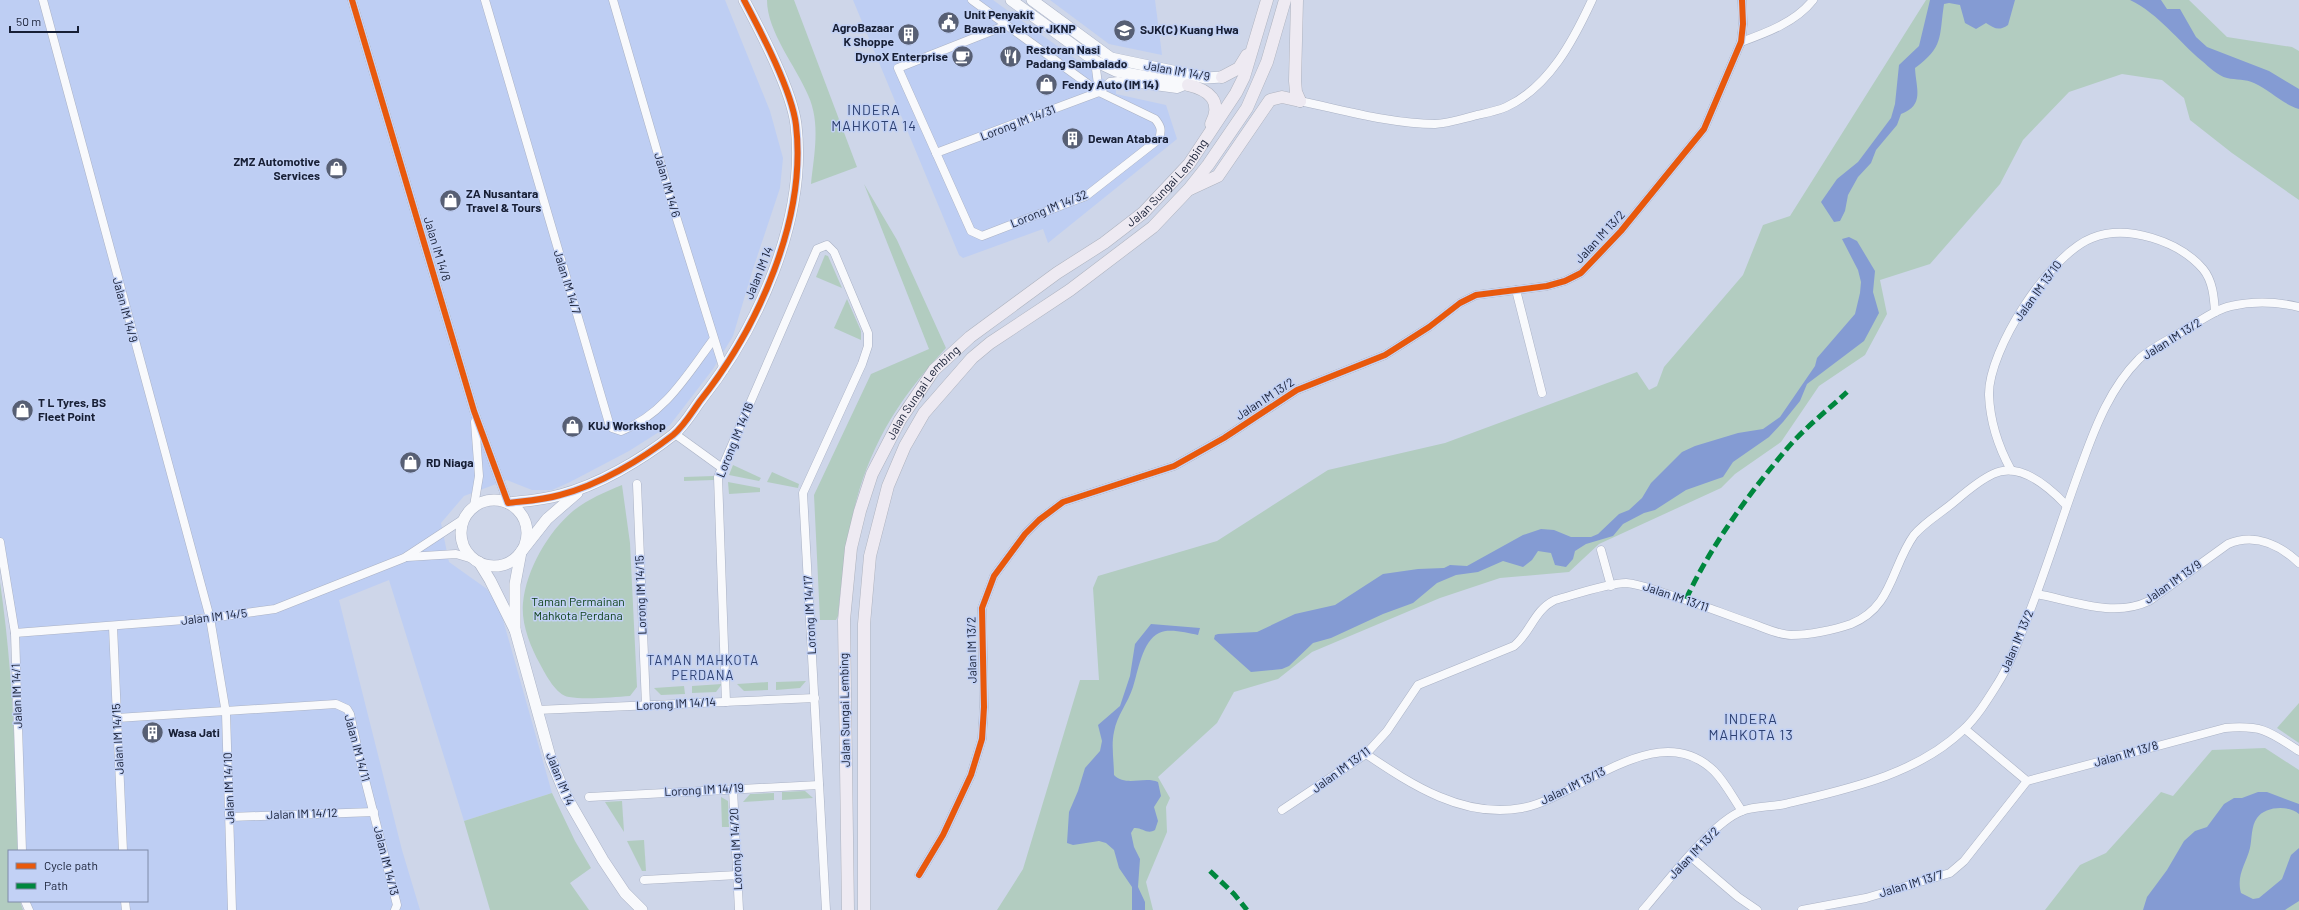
<svg xmlns="http://www.w3.org/2000/svg" width="2299" height="910" viewBox="0 0 2299 910" font-family="Barlow,sans-serif">
	<style>
		.built { fill: #becef3 }
		.green { fill: #b2ccc0 }
		.water { fill: #849bd3 }
		.lines { fill: none; stroke-linecap: round; stroke-linejoin: round }
		.street-casing { stroke: #aab2c5; stroke-width: 9 }
		.secondary-casing { stroke: #aab2c5; stroke-width: 12 }
		.primary-casing { stroke: #aeb3bf; stroke-width: 13 }
		.street { stroke: #f8f9fc; stroke-width: 8 }
		.secondary { stroke: #f8f9fc; stroke-width: 11 }
		.primary { stroke: #eeeaf2; stroke-width: 12 }
		.quiet { stroke: #00873e; stroke-width: 5; stroke-dasharray: 10 5; stroke-linecap: butt }
		.cycleway-casing { stroke: #c2d1f5; stroke-width: 8 }
		.cycleway { stroke: #e8590c; stroke-width: 6 }
		.labels { text-anchor: middle; stroke-width: 3; stroke-linejoin: round; paint-order: stroke }
		.poi-label { font-size: 12px; font-weight: bold; fill: #171f35; stroke: #c2d1f5; text-anchor: start }
		.street-label { font-size: 12px; fill: #171f35; stroke: #c2d1f5 }
		.park-label { font-size: 12px; fill: #0e4118; stroke: #c2d1f5 }
		.neighbourhood-label { font-size: 13px; letter-spacing: 1px; fill: #2c3f70; stroke: #c2d1f5 }
		.quarter-label { font-size: 14px; letter-spacing: 1px; fill: #2c3f70; stroke: #c2d1f5 }
	</style>
	<rect width="100%" height="100%" fill="#ced6e9"/>
	<g class="built">
		<path d="M0 0H725L770 111 783 158 780 188 752 272 733 336 713 369 670 425 629 451 570 482 552 490H532L507 480 464 496 441 523 449 562 487 589 500 609 552 793 464 821 389 580 339 600 402 850 420 910H29L25 901H147V851H22L15 633 0 542Z"/>
		<path d="M853 0H993L1116 88V94L1166 105 1177 139 1048 243 1043 229 963 258 959 255Z"/>
		<path d="M1050 0H1155L1162 55 1109 44Z"/>
	</g>
	<g class="green">
		<path d="M767 0H794L857 167 811 184C814 155 821 123 808 95 796 66 767 32 767 0Z"/>
		<path d="M1926 0H2189L2227 37 2292 47 2299 51V200L2232 153 2190 120 2184 98 2162 80 2122 74 2069 92 2023 140 2000 184 1930 264 1880 280 1887 314 1865 355 1819 386 1781 442 1735 474 1721 488 1599 544 1569 572 1500 578 1440 598 1312 652 1278 679 1234 692 1217 723 1158 777 1170 798 1166 807 1167 832 1146 882 1153 910H997L1023 869 1080 680H1099L1093 588 1098 576 1217 541 1328 470 1445 443 1637 372 1649 390 1657 386 1664 367 1743 275 1763 225 1790 216Z"/>
		<path d="M864 184 897 240 946 348C865 434 849 501 838 616L836 620H820L814 495 871 374 929 349Z"/>
		<path d="M825 255 828 256 842 288 816 277Z"/>
		<path d="M847 299 861 331V340L834 328Z"/>
		<path d="M733 465 761 478 759 481 729 475Z"/>
		<path d="M772 472 799 484 798 488 767 482Z"/>
		<path d="M714 476V480L684 481V477Z"/>
		<path d="M728 482 760 488V492L729 494Z"/>
		<path d="M622 485 630 543 637 687 630 696C614 697 585 700 569 697 556 695 546 675 540 664 530 646 521 623 523 603 526 570 548 532 573 511 588 499 605 492 622 485Z"/>
		<path d="M0 582C13 671 16 761 18 851H9V901H20L23 910H0Z"/>
		<path d="M806 681 800 688 776 690V682Z"/>
		<path d="M768 682V690L744 691 737 684Z"/>
		<path d="M722 684 716 692 692 693V686Z"/>
		<path d="M684 686 685 694 661 695 654 688Z"/>
		<path d="M2299 703V743L2277 728Z"/>
		<path d="M2265 748 2299 770V910H2045L2080 865 2106 853 2161 792 2173 796 2212 750Z"/>
		<path d="M805 791 813 798 782 800V792Z"/>
		<path d="M552 793 575 841 591 868 570 883 589 910H490L464 821Z"/>
		<path d="M774 793V800L743 802 750 794Z"/>
		<path d="M721 797 728 801 729 827H722Z"/>
		<path d="M622 801 624 832 605 802Z"/>
		<path d="M644 840 646 871H642L627 841Z"/>
	</g>
	<g class="water">
		<path d="M1930 0H2015L2008 25C1999 31 1995 29 1986 23L1976 29 1965 23 1960 5 1949 3 1944 4C1939 37 1944 47 1915 68 1916 89 1925 105 1901 114L1897 125 1876 150 1871 163 1858 177 1848 195 1845 211 1840 221 1834 222 1821 202 1837 179 1858 162 1891 118 1895 104 1899 65 1919 46Z"/>
		<path d="M2130 0H2161L2167 9H2180L2196 37 2207 47 2269 71 2299 89V109C2282 104 2270 90 2254 83 2246 79 2236 80 2227 78 2218 76 2209 67 2202 61 2178 41 2159 14 2130 0Z"/>
		<path d="M1849 237 1857 241 1875 271 1873 292 1879 313 1864 341 1807 384 1800 401 1783 422 1769 437 1733 462 1723 477 1686 490 1655 510 1644 513 1623 524 1613 536 1586 544 1575 551 1573 559 1566 567 1555 565 1551 553 1538 551 1532 560 1523 567 1503 561 1478 572 1456 575 1437 583 1413 603 1383 614 1331 638 1313 643 1289 666 1282 669 1251 672 1214 639 1215 635 1218 634 1257 632 1295 614 1335 605 1383 574 1418 569 1444 568 1450 565 1467 566 1523 535 1541 529 1554 530 1571 537H1591L1598 534 1619 514 1629 510 1642 498 1651 483 1682 452 1695 446 1738 433 1763 429 1780 417 1815 366 1817 358 1855 314 1860 293 1861 282 1858 270 1842 239Z"/>
		<path d="M1151 624 1200 628 1198 635C1187 633 1169 628 1159 633 1142 641 1138 672 1133 687 1128 703 1117 715 1114 732 1111 745 1114 761 1114 775 1126 787 1144 776 1158 782L1161 796 1154 807 1158 821 1155 830C1147 835 1142 827 1134 828L1131 833 1134 847 1140 859 1138 887 1145 902V910H1132V887L1119 868 1114 850 1106 843 1099 841 1073 845 1067 843 1069 812 1078 791 1085 768 1100 751 1102 741 1098 725 1120 706 1130 676 1135 644Z"/>
		<path d="M2258 792H2267L2299 804V814C2289 805 2265 806 2257 818 2251 826 2252 839 2250 848 2246 864 2236 875 2241 893L2253 899 2259 898 2282 879 2291 855 2299 848V901L2285 910H2143L2147 897 2167 870 2184 841 2195 831 2207 827 2224 804 2234 798H2242Z"/>
	</g>
	<g class="lines">
		<defs>
			<g id="street">
				<path d="M43 0 210 618 226 713 232 910"/>
				<path d="M352 0 474 411 508 503"/>
				<path d="M485 0 609 423 612 428 621 431C664 415 687 375 713 340"/>
				<path d="M613 0 675 213 724 370"/>
				<path d="M972 0 1099 92 1155 119C1161 126 1162 130 1159 139L1086 196 982 236 971 231 898 68 1007 25"/>
				<path d="M1741 42C1766 33 1796 22 1813 0"/>
				<path d="M1095 61 1099 92"/>
				<path d="M1300 101C1343 110 1392 124 1435 124 1449 123 1463 119 1477 115 1486 113 1497 111 1506 107 1549 87 1573 41 1592 0"/>
				<path d="M936 153 1099 92 1110 82 1118 81 1177 89 1187 85"/>
				<path d="M1516 290 1542 393"/>
				<path d="M675 434 722 468"/>
				<path d="M2011 470C1999 448 1990 421 1989 395 1988 350 2050 254 2092 238 2127 224 2179 241 2203 269 2213 281 2214 298 2215 312"/>
				<path d="M637 484 646 705"/>
				<path d="M474 506 479 476 475 422"/>
				<path d="M0 542 15 633 22 851"/>
				<path d="M1601 550 1611 586"/>
				<path d="M407 557 456 554 473 559"/>
				<path d="M2037 594C2073 601 2114 618 2149 601L2228 544C2254 533 2279 544 2299 563"/>
				<path d="M113 627 123 851"/>
				<path d="M15 633 210 618 275 609 404 558 465 518"/>
				<path d="M726 702 718 477 817 249 827 245 834 252 868 333V346L862 364 803 493 826 910"/>
				<path d="M537 710 815 698"/>
				<path d="M117 718 336 704 347 709 350 714 360 760 397 905 395 910"/>
				<path d="M1965 729 2027 781 2225 728C2262 725 2269 731 2299 751"/>
				<path d="M1366 754C1412 785 1464 819 1522 808 1580 797 1657 716 1714 771 1725 782 1733 798 1742 811"/>
				<path d="M733 789 739 910"/>
				<path d="M589 797 819 785"/>
				<path d="M1282 810 1366 754 1387 731 1418 685 1514 646C1531 632 1534 610 1555 600 1574 595 1608 583 1626 583 1640 584 1654 590 1667 594 1698 603 1726 615 1756 625 1767 629 1780 635 1791 635 1809 635 1834 630 1851 624 1893 607 1891 567 1914 535 1925 522 1941 513 1954 502 1966 492 1978 481 1993 474 2020 461 2049 487 2066 505"/>
				<path d="M230 817 374 812"/>
				<path d="M1690 856 1738 897 1757 910"/>
				<path d="M919 875 943 835 971 775 982 739 984 707 982 608 994 576 1025 534 1039 520 1063 502 1174 466 1224 438 1297 390 1385 355 1429 327 1460 303 1476 295 1547 286 1565 281 1581 273 1621 231 1704 129 1741 42 1743 24 1742 0"/>
				<path d="M644 880 738 875"/>
				<path d="M25 901 29 910"/>
				<path d="M125 901 126 910"/>
				<path d="M1643 910C1665 885 1712 822 1742 811 1755 806 1772 807 1785 804 1847 789 1916 775 1963 730 1977 717 1988 699 1998 683 2010 664 2018 642 2026 621 2047 569 2063 514 2083 461 2096 425 2111 387 2139 359 2152 347 2173 338 2188 328 2202 320 2216 309 2231 306 2253 301 2278 302 2299 307"/>
				<path d="M1802 910 1866 898 1950 873 1964 861 2027 781"/>
			</g>
			<g id="secondary">
				<path d="M1011 0 1095 61 1116 71 1188 85"/>
				<path d="M1032 0 1111 58 1206 78 1222 77"/>
				<circle cx="494" cy="533" r="33"/>
				<path d="M508 503C525 501 543 500 560 495 599 485 641 460 673 435 684 426 692 412 700 401 758 328 807 219 796 125 792 91 761 32 744 0"/>
				<path d="M479 562 490 580 515 630 551 760 566 796 603 860 625 893 642 910"/>
				<path d="M515 630V584L521 552 547 519 577 493"/>
			</g>
			<g id="primary">
				<path d="M1297 0 1295 81 1296 92 1300 101"/>
				<path d="M1222 77 1239 68 1247 55"/>
				<path d="M1188 85C1209 90 1223 101 1211 124"/>
				<path d="M1190 189 1218 176 1270 100 1282 97 1300 101"/>
				<path id="s1" d="M848 910 844 620 851 548 860 511 872 474 900 420 934 370 970 337 1057 273 1104 243 1143 213 1189 164 1236 93 1244 77 1267 0"/>
				<path d="M864 910V624L870 556 888 486 905 446 924 413 972 358 990 343 1070 290 1153 227 1189 189 1208 165 1247 108 1267 62 1285 0"/>
			</g>
		</defs>
		<use href="#street" class="street-casing"/>
		<use href="#secondary" class="secondary-casing"/>
		<use href="#primary" class="primary-casing"/>
		<use href="#street" class="street"/>
		<use href="#secondary" class="secondary"/>
		<use href="#primary" class="primary"/>
		<g class="quiet">
			<path d="M1686 599C1711 546 1747 496 1785 451 1803 429 1827 411 1847 392"/>
			<path d="M1210 871 1234 894 1247 910"/>
		</g>
		<defs>
			<g id="cycleway">
				<path d="M352 0 474 411 508 503C525 501 543 500 560 495 599 485 641 460 673 435 684 426 692 412 700 401 758 328 807 219 796 125 792 91 761 32 744 0"/>
				<path d="M919 875 943 835 971 775 982 739 984 707 982 608 994 576 1025 534 1039 520 1063 502 1174 466 1224 438 1297 390 1385 355 1429 327 1460 303 1476 295 1547 286 1565 281 1581 273 1621 231 1704 129 1741 42 1743 24 1742 0"/>
			</g>
		</defs>
		<use href="#cycleway" class="cycleway-casing"/>
		<use href="#cycleway" class="cycleway"/>
	</g>
	<defs>
		<symbol id="civic-disc" viewBox="-11 -11 22 22"><circle r="9.5" fill="#575f74" stroke="#c2d1f5"/><path d="M-.6-6.5H3V-4.5H.6V-3L4-1V1h2V6H-6V1h2V-1L-.6-3ZM-1.2 2.5V6h2.4V2.5Z" fill="#fff"/></symbol>
		<symbol id="school-disc" viewBox="-11 -11 22 22"><circle r="9.5" fill="#575f74" stroke="#c2d1f5"/><path d="M0-5L7-2L0 1L-7-2ZM-4 1L0 2.5L4 1V4Q0 6-4 4Z" fill="#fff"/></symbol>
		<symbol id="building-disc" viewBox="-11 -11 22 22"><circle r="9.5" fill="#575f74" stroke="#c2d1f5"/><path d="M-4-6H4V6H1V3H-1V6H-4ZM-2.5-4.3h1.7v1.8h-1.7ZM.8-4.3h1.7v1.8H.8ZM-2.5-1h1.7V.8h-1.7ZM.8-1h1.7V.8H.8Z" fill="#fff"/></symbol>
		<symbol id="cafe-disc" viewBox="-11 -11 22 22"><circle r="9.5" fill="#575f74" stroke="#c2d1f5"/><path d="M-5.5-4.5H6V0H3Q3 3.5 0 3.5H-2.5Q-5.5 3.5-5.5 0ZM3-3.2v2h1.7v-2ZM-6 4.5H4V6H-6Z" fill="#fff"/></symbol>
		<symbol id="restaurant-disc" viewBox="-11 -11 22 22"><circle r="9.5" fill="#575f74" stroke="#c2d1f5"/><path d="M-5-6h1v4h1v-4h1v4h1v-4h1v5L-1.5 .5V6h-2V.5L-5-1ZM5-6V6H3V1.5H1.5Q1.5-4 5-6Z" fill="#fff"/></symbol>
		<symbol id="shop-disc" viewBox="-11 -11 22 22"><circle r="9.5" fill="#575f74" stroke="#c2d1f5"/><path d="M-5-2.5h2.3a2.7 3.5 0 0 1 5.4 0H5L5.5 6h-11ZM-1.5-2.5h3a1.5 2.3 0 0 0-3 0Z" fill="#fff"/></symbol>
	</defs>
	<g fill-rule="evenodd">
		<use href="#civic-disc" x="936" y="10" width="25" height="25"/>
		<use href="#school-disc" x="1112" y="18" width="25" height="25"/>
		<use href="#building-disc" x="896" y="22" width="25" height="25"/>
		<use href="#cafe-disc" x="950" y="44" width="25" height="25"/>
		<use href="#restaurant-disc" x="998" y="44" width="25" height="25"/>
		<use href="#shop-disc" x="1034" y="72" width="25" height="25"/>
		<use href="#building-disc" x="1060" y="126" width="25" height="25"/>
		<use href="#shop-disc" x="324" y="156" width="25" height="25"/>
		<use href="#shop-disc" x="438" y="188" width="25" height="25"/>
		<use href="#shop-disc" x="10" y="398" width="25" height="25"/>
		<use href="#shop-disc" x="560" y="414" width="25" height="25"/>
		<use href="#shop-disc" x="398" y="450" width="25" height="25"/>
		<use href="#building-disc" x="140" y="720" width="25" height="25"/>
	</g>
	<g class="labels">
		<g class="poi-label">
			<text x="964" y="19">Unit Penyakit<tspan x="964" dy="14">Bawaan Vektor JKNP</tspan></text>
			<text x="894" y="32" text-anchor="end">AgroBazaar<tspan x="894" dy="14">K Shoppe</tspan></text>
			<text x="1140" y="34">SJK(C) Kuang Hwa</text>
			<text x="1026" y="54">Restoran Nasi<tspan x="1026" dy="14">Padang Sambalado</tspan></text>
			<text x="948" y="61" text-anchor="end">DynoX Enterprise</text>
			<text x="1062" y="89">Fendy Auto (IM 14)</text>
			<text x="1088" y="143">Dewan Atabara</text>
			<text x="320" y="166" text-anchor="end">ZMZ Automotive<tspan x="320" dy="14">Services</tspan></text>
			<text x="466" y="198">ZA Nusantara<tspan x="466" dy="14">Travel &amp; Tours</tspan></text>
			<text x="38" y="407">T L Tyres, BS<tspan x="38" dy="14">Fleet Point</tspan></text>
			<text x="588" y="430">KUJ Workshop</text>
			<text x="426" y="467">RD Niaga</text>
			<text x="168" y="737">Wasa Jati</text>
		</g>
		<g class="street-label">
			<text transform="translate(1177 71) rotate(10)" y="4">Jalan IM 14/9</text>
			<text transform="translate(1018 123) rotate(-21)" y="4">Lorong IM 14/31</text>
			<text dy="4" stroke="none"><textPath href="#s1" startOffset="861">Jalan Sungai Lembing</textPath></text>
			<text transform="translate(667 185) rotate(74)" y="4">Jalan IM 14/6</text>
			<text transform="translate(1049 209) rotate(-22)" y="4">Lorong IM 14/32</text>
			<text transform="translate(1600 237) rotate(-47)" y="4">Jalan IM 13/2</text>
			<text transform="translate(437 249) rotate(73)" y="4">Jalan IM 14/8</text>
			<text transform="translate(759 273) rotate(-68)" y="4">Jalan IM 14</text>
			<text transform="translate(567 282) rotate(73)" y="4">Jalan IM 14/7</text>
			<text transform="translate(2038 291) rotate(-54)" y="4">Jalan IM 13/10</text>
			<text transform="translate(125 310) rotate(75)" y="4">Jalan IM 14/9</text>
			<text transform="translate(2172 339) rotate(-32)" y="4">Jalan IM 13/2</text>
			<text dy="4" stroke="none"><textPath href="#s1" startOffset="536">Jalan Sungai Lembing</textPath></text>
			<text transform="translate(1265 399) rotate(-33)" y="4">Jalan IM 13/2</text>
			<text transform="translate(735 440) rotate(-68)" y="4">Lorong IM 14/16</text>
			<text transform="translate(2173 582) rotate(-35)" y="4">Jalan IM 13/9</text>
			<text transform="translate(641 595) rotate(-92)" y="4">Lorong IM 14/15</text>
			<text transform="translate(1676 597) rotate(19)" y="4">Jalan IM 13/11</text>
			<text transform="translate(810 615) rotate(-93)" y="4">Lorong IM 14/17</text>
			<text transform="translate(214 617) rotate(-7)" y="4">Jalan IM 14/5</text>
			<text transform="translate(2017 641) rotate(-67)" y="4">Jalan IM 13/2</text>
			<text transform="translate(972 650) rotate(-91)" y="4">Jalan IM 13/2</text>
			<text transform="translate(17 696) rotate(-92)" y="4">Jalan IM 14/1</text>
			<text transform="translate(676 704) rotate(-3)" y="4">Lorong IM 14/14</text>
			<text transform="translate(845 710) rotate(-91)" y="4">Jalan Sungai Lembing</text>
			<text transform="translate(118 739) rotate(-93)" y="4">Jalan IM 14/15</text>
			<text transform="translate(357 748) rotate(75)" y="4">Jalan IM 14/11</text>
			<text transform="translate(2126 754) rotate(-16)" y="4">Jalan IM 13/8</text>
			<text transform="translate(1341 770) rotate(-36)" y="4">Jalan IM 13/11</text>
			<text transform="translate(560 779) rotate(68)" y="4">Jalan IM 14</text>
			<text transform="translate(1573 786) rotate(-26)" y="4">Jalan IM 13/13</text>
			<text transform="translate(229 788) rotate(-92)" y="4">Jalan IM 14/10</text>
			<text transform="translate(704 790) rotate(-3)" y="4">Lorong IM 14/19</text>
			<text transform="translate(302 814) rotate(-2)" y="4">Jalan IM 14/12</text>
			<text transform="translate(736 849) rotate(-93)" y="4">Lorong IM 14/20</text>
			<text transform="translate(1694 853) rotate(-46)" y="4">Jalan IM 13/2</text>
			<text transform="translate(386 861) rotate(76)" y="4">Jalan IM 14/13</text>
			<text transform="translate(1911 884) rotate(-17)" y="4">Jalan IM 13/7</text>
		</g>
		<g class="park-label">
			<text x="578" y="606">Taman Permainan<tspan x="578" dy="14">Mahkota Perdana</tspan></text>
		</g>
		<g class="neighbourhood-label">
			<text x="703" y="665">TAMAN MAHKOTA<tspan x="703" dy="15">PERDANA</tspan></text>
		</g>
		<g class="quarter-label">
			<text x="874" y="115">INDERA<tspan x="874" dy="16">MAHKOTA 14</tspan></text>
			<text x="1751" y="724">INDERA<tspan x="1751" dy="16">MAHKOTA 13</tspan></text>
		</g>
	</g>
	<rect x="8" y="850" width="140" height="52" fill="#c2d1f5" stroke="#7e8aa8"/>
	<rect x="16" y="863" width="20" height="6" fill="#e8590c" stroke="#7e8aa8"/>
	<text x="44" y="870" font-size="12" fill="#171f35">Cycle path</text>
	<rect x="16" y="883" width="20" height="6" fill="#00873e" stroke="#7e8aa8"/>
	<text x="44" y="890" font-size="12" fill="#171f35">Path</text>
	<path d="M10 26v6h68v-6" fill="none" stroke="#171f35" stroke-width="2"/>
	<text x="16" y="26" font-size="12" fill="#171f35" stroke="#c2d1f5" stroke-width="3" paint-order="stroke">50 m</text>
</svg>
